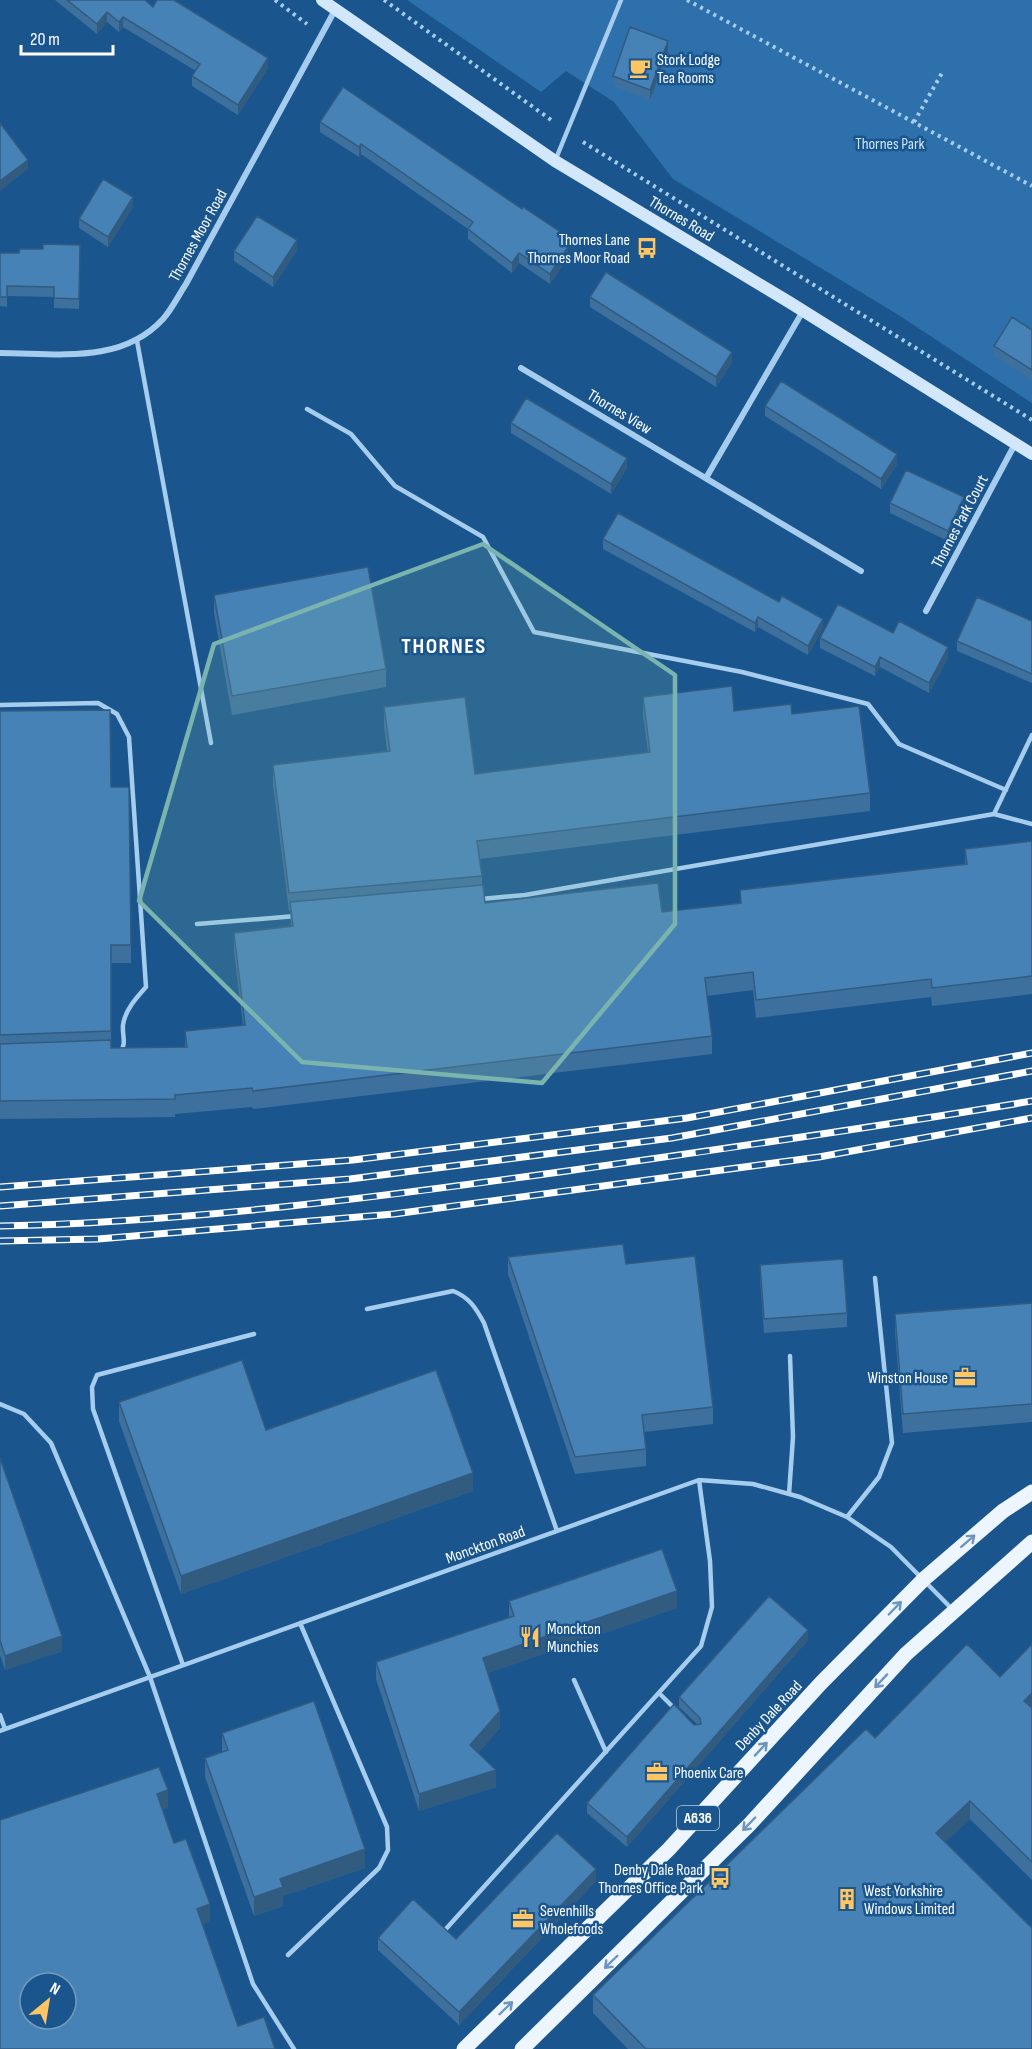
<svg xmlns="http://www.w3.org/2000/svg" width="1032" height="2049" viewBox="0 0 1032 2049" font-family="'Sofia Sans Condensed',sans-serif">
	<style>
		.green { fill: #2d70ab }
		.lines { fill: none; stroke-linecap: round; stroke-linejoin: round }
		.path { stroke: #a6cdee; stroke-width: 4; stroke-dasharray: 3 4.5; stroke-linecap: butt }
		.lane { stroke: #a6cdee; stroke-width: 4.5 }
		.street { stroke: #a6cdee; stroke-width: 6 }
		.secondary { stroke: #d3e7fa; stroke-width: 12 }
		.primary { stroke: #edf5ff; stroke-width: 15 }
		.rail-casing { stroke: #fff; stroke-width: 7 }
		.rail { stroke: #1a568d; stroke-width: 4.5; stroke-dasharray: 14; stroke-linecap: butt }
		.wall { fill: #3d709d }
		.shaded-wall { fill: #325b80 }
		.building { fill: #4782b7; stroke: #325b80; stroke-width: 1.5; fill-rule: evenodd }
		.oneway { stroke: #6e96bb }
		.marked { fill: #7bb4af; fill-opacity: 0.2; stroke: #7bb4af; stroke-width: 4.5; stroke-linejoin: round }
		.labels { text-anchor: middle; stroke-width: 5; stroke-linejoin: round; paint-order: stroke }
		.shield { fill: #1a568d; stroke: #baccdd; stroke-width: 1.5 }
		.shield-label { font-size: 15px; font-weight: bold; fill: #fff }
		.poi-label { font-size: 16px; fill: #fff; stroke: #1a568d; text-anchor: start }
		.park-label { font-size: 16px; fill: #cce5fa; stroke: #1a568d }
		.street-label { font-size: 16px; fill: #fff; stroke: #1a568d }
		.district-label { font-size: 22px; font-weight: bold; letter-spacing: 1.5px; fill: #fff; stroke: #1a568d }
	</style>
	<rect width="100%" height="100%" fill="#1a568d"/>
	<!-- green -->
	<path class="green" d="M407 0H1032V403L897 314 673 179 614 102 566 71 541 92Z"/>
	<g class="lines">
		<!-- path -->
		<path class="path" d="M275 0 307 24
			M384 0 554 122
			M687 0 1032 186
			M914 122 942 73
			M583 142 1032 420"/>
		<!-- lane -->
		<path class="lane" d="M555 161 621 0
			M137 341 211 743
			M307 409 351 434 395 486 483 537 534 632 742 672 868 704 899 744 1006 790
			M0 705 98 703 117 714 129 737 146 987C137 997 125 1010 123 1025 122 1036 127 1043 120 1053
			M994 814 1032 735
			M481 899 525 895 994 814 1032 824
			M197 924 296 916
			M367 1309 453 1291C469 1297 476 1308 484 1323L557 1531
			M0 1404 24 1414 51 1443 150 1677 253 1984 294 2049
			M789 1494 793 1437 790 1356
			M847 1517 879 1477 892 1443 875 1278
			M183 1665 93 1409 92 1387 97 1375 254 1334
			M574 1680 606 1752
			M659 1693 676 1710
			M0 1715 5 1729
			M0 1731 699 1480 753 1484 800 1497 847 1517 891 1547 952 1609
			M445 1930 701 1646 712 1607 710 1561 699 1480
			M288 1955 379 1868 388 1850 387 1827 300 1623"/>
		<!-- street -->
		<path class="street" d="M0 353C56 353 121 365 163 319 172 309 178 296 186 284L335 10
			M521 368 861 571
			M706 478 803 311
			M926 611 1015 444"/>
		<!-- secondary -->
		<path class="secondary" d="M322 0 555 161 789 302 1032 454"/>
		<!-- primary -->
		<path class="primary" d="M464 2049 669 1849 821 1683 924 1579 1003 1511 1032 1492
			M522 2049 749 1825 906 1654 1032 1542"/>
		<defs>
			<path id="rail" d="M0 1187 353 1160 687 1118 1032 1053
				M0 1206 350 1179 672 1138 1032 1071
				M0 1226C190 1222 379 1197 567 1171 722 1149 877 1127 1032 1101
				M0 1241 98 1239 394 1214 819 1157 1032 1118"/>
		</defs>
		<!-- rail casing -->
		<use href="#rail" class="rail-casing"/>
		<!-- rail -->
		<use href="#rail" class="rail"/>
	</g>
	<!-- wall -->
	<path class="wall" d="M55 0H145L153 7 268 68 238 115 192 86V76L196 71 123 27 119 32 107 22 97 34Z
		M668 51 650 100 613 86V76Z
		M320 122 568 257 550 284 519 263 512 273 468 239V229L361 154 359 157 320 132Z
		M133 207 108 247 79 228V219Z
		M80 245 79 309 54 308V297L7 296V307L0 306V253H19L43 249Z
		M297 250 273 287 234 261V251Z
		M590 297 732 362 716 387 590 307Z
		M1032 330V380L994 356V346Z
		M765 406 897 464 881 489 765 416Z
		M511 423 627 468 611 494 511 433Z
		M890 503 964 507 948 541 890 513Z
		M603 539 823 628 808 655 758 627 755 632 603 549Z
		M214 595 386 669V687L232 715 214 613Z
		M1032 621V683L957 651V641Z
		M893 633 948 657 929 693 880 667 875 676 820 648V638Z
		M643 697 734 711 792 714 870 793V811L480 859 482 876V885L485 903 662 912 740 903V890L965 864V849L1032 841V994L932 1006 931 997 756 1018 753 990 707 996 712 1036V1054L253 1109 252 1107 175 1114V1117L0 1119V711L111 787 131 945V963H111V1048L185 1047V1031L243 1026 234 951V933L291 926 290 911H289L273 784V765L387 751 384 725V707L475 774 648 752 643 715Z
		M508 1257 626 1264 713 1407V1424L644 1432 646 1449V1466L575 1474 508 1274Z
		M760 1265 847 1313V1327L764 1333 760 1279Z
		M1032 1303V1422L903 1433 895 1332V1314Z
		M119 1402 266 1430 473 1491 181 1594 119 1421Z
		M0 1458 62 1651 5 1670 0 1655Z
		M509 1601 677 1608 488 1673 500 1728 478 1753 496 1787 419 1811 376 1679V1662L509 1618Z
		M808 1640 627 1847 587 1813V1803L694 1725 697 1724 679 1707V1697Z
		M1032 1644V1880L970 1819 945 1842 1032 2049H628L593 2013V1995L875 1738 1000 1677Z
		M222 1733 365 1868 283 1896V1906L254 1916 205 1777V1758L222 1752Z
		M596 1881 459 2025 378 1950V1938L456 1939Z"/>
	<!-- shaded-wall -->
	<path class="shaded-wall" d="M107 12V22L97 34V24Z
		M123 17V27L119 32V22Z
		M668 41V51L650 100V90Z
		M268 58V68L238 115V105Z
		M361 144V154L359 157V147Z
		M28 160V169L0 191V181Z
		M133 197V207L108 247V237Z
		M297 240V250L273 287V277Z
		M568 247V257L550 284V274Z
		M519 253V263L512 273V263Z
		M732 352V362L716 387V377Z
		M897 454V464L881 489V479Z
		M627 458V468L611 494V484Z
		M964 497V507L948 541V531Z
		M758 617V627L755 632V623Z
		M823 619V628L808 655V646Z
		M948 647V657L929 693V683Z
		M880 657V667L875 676V667Z
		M473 1473V1491L181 1594V1576Z
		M677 1591V1608L483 1675V1658Z
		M808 1630V1640L627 1847V1837Z
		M62 1636V1651L5 1670V1656Z
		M1032 1693V1711L1024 1701Z
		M500 1711V1728L470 1762V1745Z
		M496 1770V1787L419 1811V1794Z
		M168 1790V1808L157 1811V1794Z
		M970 1801V1819L936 1851V1833Z
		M365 1849V1868L283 1896V1906L254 1916V1897L280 1879Z
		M596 1869V1881L459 2025V2012Z
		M210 1904V1922L197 1927V1909Z"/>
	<!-- building -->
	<path class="building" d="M67 0H145L153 7 157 0H174L268 58 238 105 192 76 200 64 123 17 119 22 107 12 97 24Z
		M630 27 668 41 650 90 613 76Z
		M343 87 522 209 523 207 568 237V247L550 274 519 253 512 263 468 229 473 222 361 144 359 147 320 122Z
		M0 123 28 160 0 181Z
		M103 179 133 197 108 237 79 219Z
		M257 216 297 240 273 277 234 251Z
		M43 244 80 245 79 299 54 298V287L7 286V297H0V253H19L20 249H43Z
		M606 272 732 352 716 377 590 297Z
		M1012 317 1032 330V370L994 346Z
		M781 381 897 454 881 479 765 406Z
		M526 398 627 458 611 484 511 423Z
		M906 470 964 497 948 531 890 503Z
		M618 513 779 602 782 596 823 619 808 646 758 617 755 623 603 539Z
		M368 567 386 669 232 696 214 595Z
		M977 597 1032 621V674L957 641Z
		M838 604 893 633 899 621 948 647 929 683 880 657 875 667 820 638Z
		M732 686 734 711 791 704 792 714 859 706 870 793 477 841 482 876 289 893 273 765 390 751 384 707 465 697 475 774 650 752 643 697Z
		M110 710 111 787H129L131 945H111V1031L0 1035V711Z
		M1032 841V976L932 988 931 979 756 1000 753 972 705 978 712 1036 253 1091 252 1088 175 1095V1099L0 1101V1044L111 1040V1048L187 1047 185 1031 245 1025 234 933 293 926 290 902 483 885 485 903 658 883 662 912 741 903 740 890 967 864 965 849Z
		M623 1244 626 1264 695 1256 713 1407 642 1415 646 1449 575 1457 508 1257Z
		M843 1259 847 1313 764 1319 760 1265Z
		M1032 1303V1404L903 1414 895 1314Z
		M242 1360 266 1430 436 1370 473 1473 181 1576 119 1402Z
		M0 1458 62 1636 5 1656 0 1640Z
		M662 1549 677 1591 483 1658 500 1711 470 1745 496 1770 419 1794 376 1662 514 1616 509 1601Z
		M769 1596 808 1630 627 1837 587 1803 674 1704 694 1725 701 1724 700 1718 679 1697Z
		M967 1644 1000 1677 1032 1644V1693L1024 1701 1032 1708V1862L970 1801 936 1833 1032 1928V2049H646L593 1995 866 1729 875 1738Z
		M314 1701 365 1849 280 1879 283 1887 254 1897 205 1758 228 1750 222 1733Z
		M159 1767 168 1790 157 1794 174 1843 186 1839 210 1904 197 1909 238 2026 264 2017 275 2049H0V1820ZM30 1983H66V2019H30Z
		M557 1833 596 1869 459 2012 378 1938 413 1899 456 1939Z"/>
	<!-- one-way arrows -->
	<defs><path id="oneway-shaft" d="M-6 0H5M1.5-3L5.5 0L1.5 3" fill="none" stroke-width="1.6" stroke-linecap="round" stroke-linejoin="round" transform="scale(1.5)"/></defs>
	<g class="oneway">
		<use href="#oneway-shaft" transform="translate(968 1541) rotate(-41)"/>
		<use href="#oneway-shaft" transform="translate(895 1608) rotate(-46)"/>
		<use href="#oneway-shaft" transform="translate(881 1681) rotate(133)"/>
		<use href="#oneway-shaft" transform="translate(761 1749) rotate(-47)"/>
		<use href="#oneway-shaft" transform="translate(749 1824) rotate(134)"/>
		<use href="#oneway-shaft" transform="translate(611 1962) rotate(136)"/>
		<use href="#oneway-shaft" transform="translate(506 2008) rotate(-44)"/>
	</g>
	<!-- marked area -->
	<path class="marked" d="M483 544 675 675V924L542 1083 302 1062 139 901 214 644Z"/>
	<!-- icons -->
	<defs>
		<symbol id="cafe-bare" viewBox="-9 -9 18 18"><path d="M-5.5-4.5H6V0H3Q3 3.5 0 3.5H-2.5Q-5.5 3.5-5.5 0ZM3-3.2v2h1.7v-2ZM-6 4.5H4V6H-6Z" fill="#ffc563" stroke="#1a568d" stroke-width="2.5" paint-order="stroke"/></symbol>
		<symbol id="bus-bare" viewBox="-9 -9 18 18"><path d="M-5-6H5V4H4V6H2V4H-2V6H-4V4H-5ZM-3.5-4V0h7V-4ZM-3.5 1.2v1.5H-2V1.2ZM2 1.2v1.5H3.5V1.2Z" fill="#ffc563" stroke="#1a568d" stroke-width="2.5" paint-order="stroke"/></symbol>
		<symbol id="office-bare" viewBox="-9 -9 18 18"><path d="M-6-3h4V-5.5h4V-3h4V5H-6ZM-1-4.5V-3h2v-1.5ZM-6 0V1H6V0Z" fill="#ffc563" stroke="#1a568d" stroke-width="2.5" paint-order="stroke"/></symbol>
		<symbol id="restaurant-bare" viewBox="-9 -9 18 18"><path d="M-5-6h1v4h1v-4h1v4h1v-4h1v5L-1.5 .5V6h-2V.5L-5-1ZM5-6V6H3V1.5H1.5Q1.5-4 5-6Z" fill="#ffc563" stroke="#1a568d" stroke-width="2.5" paint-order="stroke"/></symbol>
		<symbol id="building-bare" viewBox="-9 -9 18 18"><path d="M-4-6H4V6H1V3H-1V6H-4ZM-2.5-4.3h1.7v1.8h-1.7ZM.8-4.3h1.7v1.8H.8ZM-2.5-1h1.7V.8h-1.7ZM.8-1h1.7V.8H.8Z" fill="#ffc563" stroke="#1a568d" stroke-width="2.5" paint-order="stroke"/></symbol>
	</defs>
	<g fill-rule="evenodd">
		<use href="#cafe-bare" x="625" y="53" width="30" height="30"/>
		<use href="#bus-bare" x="632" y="233" width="30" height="30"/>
		<use href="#office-bare" x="950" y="1362" width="30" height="30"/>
		<use href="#restaurant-bare" x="515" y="1622" width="30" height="30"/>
		<use href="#office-bare" x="642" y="1757" width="30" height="30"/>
		<use href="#bus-bare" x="705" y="1863" width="30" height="30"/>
		<use href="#building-bare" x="832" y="1884" width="30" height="30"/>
		<use href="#office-bare" x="508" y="1904" width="30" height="30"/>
	</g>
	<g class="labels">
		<!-- shield labels -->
		<rect class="shield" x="677" y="1806" width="42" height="24" rx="4.5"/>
		<g class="shield-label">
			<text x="698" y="1823">A636</text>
		</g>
		<!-- poi labels -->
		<g class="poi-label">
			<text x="657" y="65">Stork Lodge<tspan x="657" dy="18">Tea Rooms</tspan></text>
			<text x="630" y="245" text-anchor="end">Thornes Lane<tspan x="630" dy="18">Thornes Moor Road</tspan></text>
			<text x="948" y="1383" text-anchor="end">Winston House</text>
			<text x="547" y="1634">Monckton<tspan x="547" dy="18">Munchies</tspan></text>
			<text x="674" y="1778">Phoenix Care</text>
			<text x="703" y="1875" text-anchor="end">Denby Dale Road<tspan x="703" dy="18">Thornes Office Park</tspan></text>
			<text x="864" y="1896">West Yorkshire<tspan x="864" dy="18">Windows Limited</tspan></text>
			<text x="540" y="1916">Sevenhills<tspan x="540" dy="18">Wholefoods</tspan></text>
		</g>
		<!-- park labels -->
		<g class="park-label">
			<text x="890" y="149">Thornes Park</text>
		</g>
		<!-- street labels -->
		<g class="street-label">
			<text transform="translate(682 218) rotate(31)" y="6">Thornes Road</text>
			<text transform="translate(197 235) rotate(-61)" y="6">Thornes Moor Road</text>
			<text transform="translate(620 411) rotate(31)" y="6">Thornes View</text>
			<text transform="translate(959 521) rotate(-62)" y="6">Thornes Park Court</text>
			<text transform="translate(485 1544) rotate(-20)" y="6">Monckton Road</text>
			<text transform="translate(768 1715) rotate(-47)" y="6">Denby Dale Road</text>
		</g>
		<!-- district labels -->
		<g class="district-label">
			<text x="444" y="653">THORNES</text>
		</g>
	</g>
	<!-- north arrow -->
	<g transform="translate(48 2001) rotate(30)"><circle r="28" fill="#1a568d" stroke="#769abb" stroke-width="1.5"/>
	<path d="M0-4.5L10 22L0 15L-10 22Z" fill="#ffc563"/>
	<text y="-9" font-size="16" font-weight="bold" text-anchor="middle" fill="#ffffff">N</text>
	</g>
	<!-- scale -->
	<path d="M21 45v9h92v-9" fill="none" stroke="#ffffff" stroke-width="3"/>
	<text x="30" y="45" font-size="18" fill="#ffffff" stroke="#1a568d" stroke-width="4.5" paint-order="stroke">20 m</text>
</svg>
